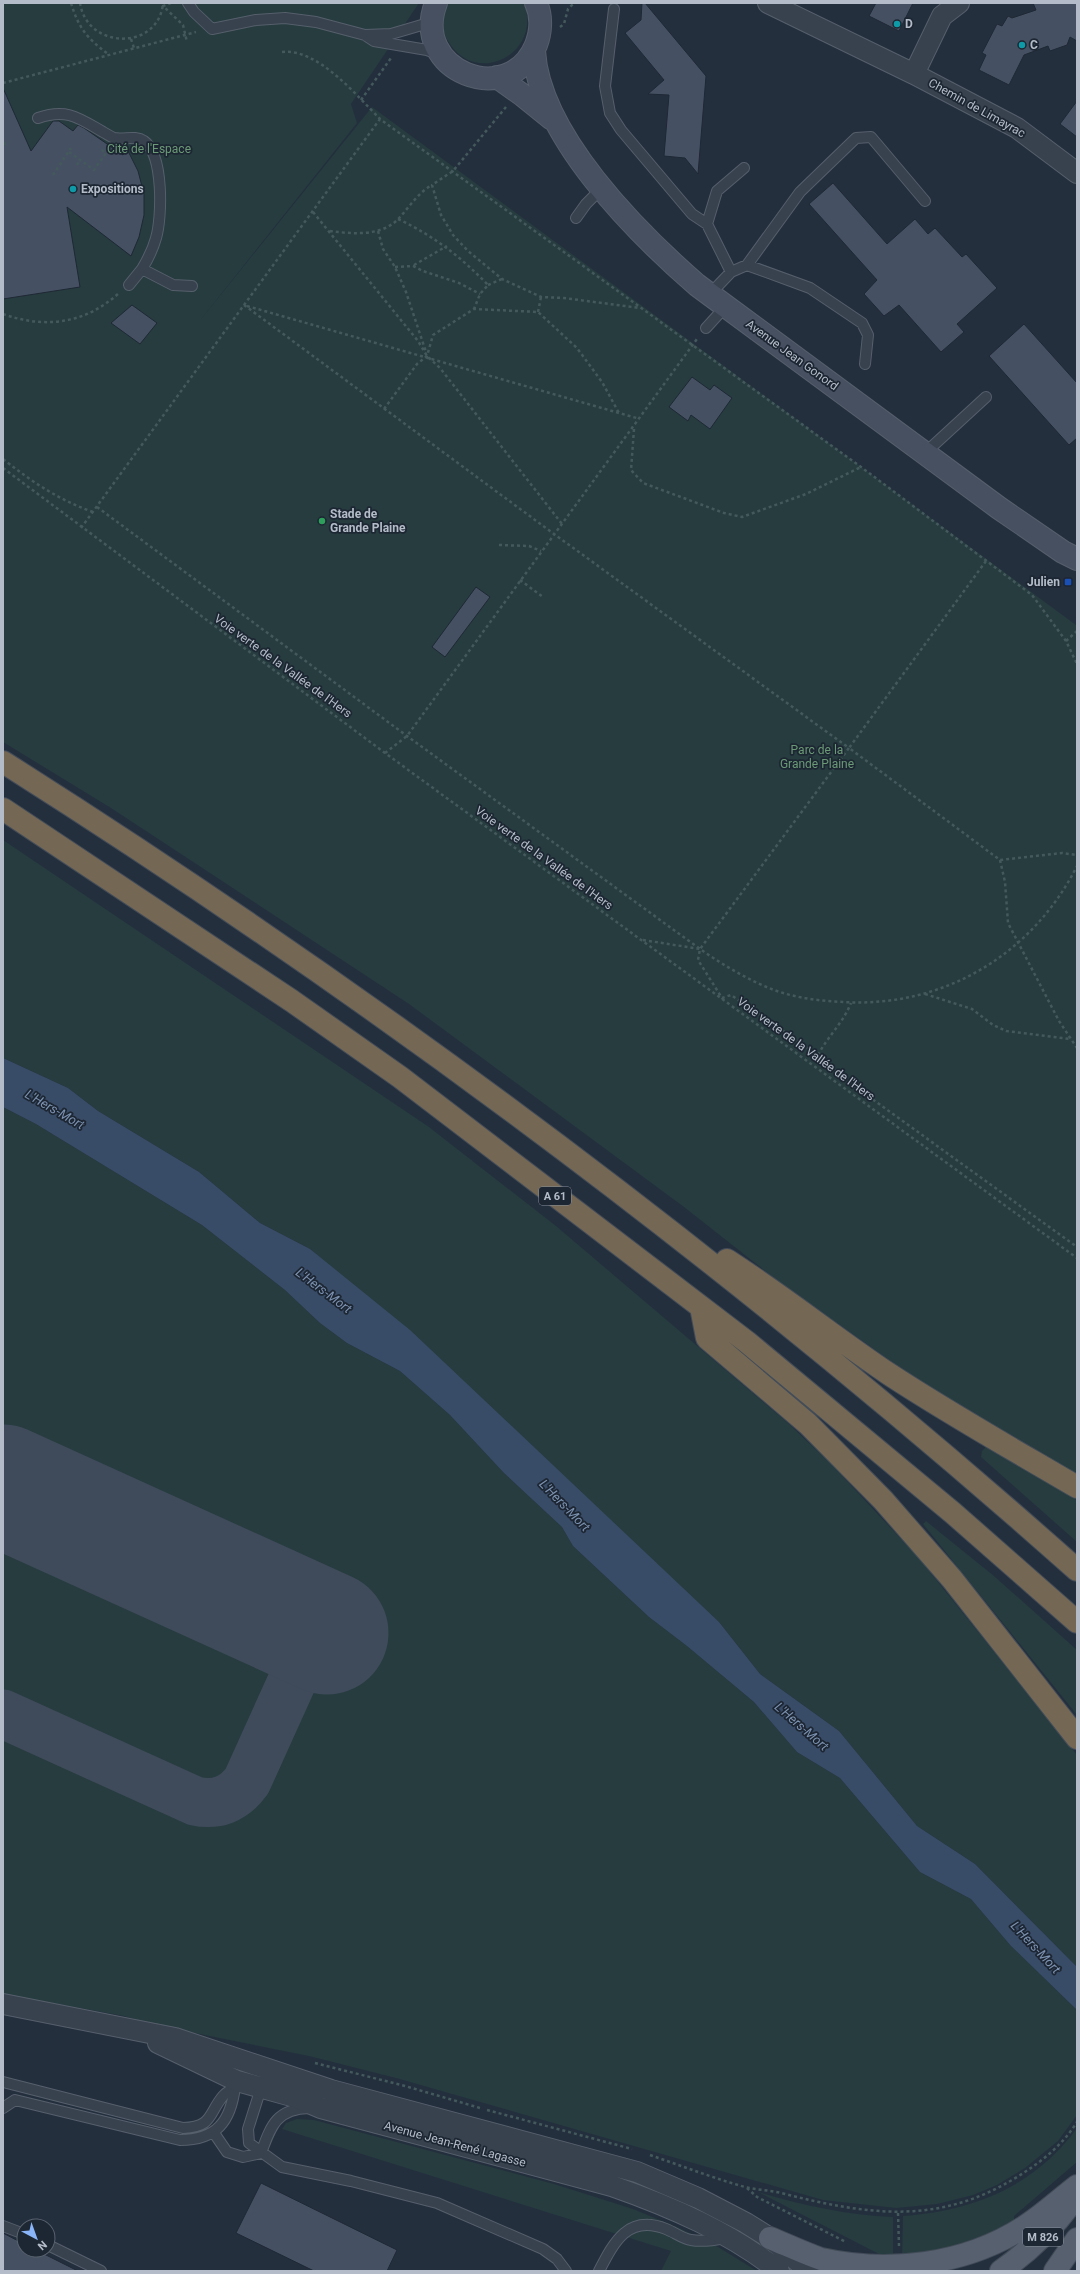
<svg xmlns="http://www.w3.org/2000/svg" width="1080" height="2274" viewBox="0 0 1080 2274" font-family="Roboto,sans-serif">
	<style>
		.green { fill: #263c3f }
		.water { fill: #394c67 }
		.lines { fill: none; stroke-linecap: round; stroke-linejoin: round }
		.taxiway { stroke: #3f4a5a; stroke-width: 49 }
		.runway { stroke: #3f4a5a; stroke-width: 123 }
		.building { fill: #455162; stroke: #1f2835 }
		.lane-casing { stroke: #565f6c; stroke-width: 12 }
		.street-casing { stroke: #565f6c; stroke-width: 22 }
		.secondary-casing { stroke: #565f6c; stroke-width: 24 }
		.primary-casing { stroke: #414a57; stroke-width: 24 }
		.highway-casing { stroke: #434c59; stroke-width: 24 }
		.path { stroke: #44595c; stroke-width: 2.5; stroke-dasharray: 3 3; stroke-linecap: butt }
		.lane { stroke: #38414e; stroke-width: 10 }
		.street { stroke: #38414e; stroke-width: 20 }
		.secondary { stroke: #465061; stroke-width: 22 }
		.primary { stroke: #56606e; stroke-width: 22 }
		.highway { stroke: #746855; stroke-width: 22 }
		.culture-dot { fill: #0f9aa8; stroke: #1d2633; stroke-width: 1.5 }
		.leisure-dot { fill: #2e9e5b; stroke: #1d2633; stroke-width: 1.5 }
		.transit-dot { fill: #1a4fb4; stroke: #1d2633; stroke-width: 1.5 }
		.labels { text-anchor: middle; stroke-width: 3.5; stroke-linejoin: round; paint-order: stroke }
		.shield { fill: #1d2633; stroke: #878f9c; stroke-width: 1 }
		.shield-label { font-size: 11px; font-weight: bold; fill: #b4bcc9 }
		.poi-label { font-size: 12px; font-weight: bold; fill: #b4bcc9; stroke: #1d2633; text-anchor: start }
		.street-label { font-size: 12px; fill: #b4bcc9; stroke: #1d2633 }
		.park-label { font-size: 12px; fill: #6b9a76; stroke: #1d2633 }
		.water-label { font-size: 13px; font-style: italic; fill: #7c92b1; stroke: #1d2633 }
	</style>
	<rect width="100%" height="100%" fill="#242f3e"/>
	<!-- green -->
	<path class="green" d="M3 3H419L351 104 357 123 198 323 372 107 1076 625 1077 1474 933 1391 774 1278 684 1207 409 1004 111 808 3 742Z
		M447 3H524C543 54 475 88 448 41 441 30 442 15 447 3Z
		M3 840 429 1127 556 1226 789 1424 831 1464 917 1556 1077 1755V1967L975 1864 917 1826 839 1731 760 1674 719 1622 310 1249 260 1223 199 1172 98 1111 68 1088 3 1058Z
		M3 1107 36 1124 202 1225 285 1290 320 1323 347 1343 400 1371 450 1415 504 1473 562 1527 573 1546 649 1617 687 1646 754 1702 797 1752 840 1778 920 1872 971 1899 1011 1946 1077 2010V2115L1058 2141 1025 2168 997 2185 973 2195 937 2204 896 2208 823 2200 396 2078 309 2056 155 2025 124 2016 3 1994V1728L187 1811C220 1820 235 1813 258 1788L345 1599 3 1444Z
		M990 1446 1077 1497V1542L981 1457 982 1451 986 1447Z
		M926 1521 994 1576 1077 1650V1715L923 1524Z
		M3 1531 253 1644C261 1651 273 1663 274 1674 276 1687 241 1772 231 1782 229 1785 221 1789 218 1790 208 1792 195 1787 185 1784L3 1701Z
		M297 2119 314 2120 554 2184 633 2209 679 2228 718 2247 757 2271H661L671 2251 282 2129 286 2123Z
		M1077 2128V2162L1014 2216V2222L984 2239 902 2260 903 2216C973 2211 1035 2186 1077 2128Z
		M758 2192C802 2205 846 2215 893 2217V2255H881Z"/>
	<!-- water -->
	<path class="water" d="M3 1058 68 1088 98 1111 199 1172 260 1223 310 1249 410 1330 719 1622 760 1674 839 1731 917 1826 975 1864 1077 1967V2010L1011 1946 971 1899 920 1872 840 1778 797 1752 754 1702 687 1646 649 1617 573 1546 562 1527 504 1473 450 1415 400 1371 347 1343 320 1323 285 1290 202 1225 36 1124 3 1107Z"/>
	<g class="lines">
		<!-- taxiway -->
		<path class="taxiway" d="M3 1714 195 1801C217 1806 234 1799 247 1781L299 1666C306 1638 296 1628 277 1610"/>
		<!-- runway -->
		<path class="runway" d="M3 1486 327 1633"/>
	</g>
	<!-- building -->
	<path class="building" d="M642 3H645L706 76 698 174 685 158 664 156 669 95 648 94 664 80 625 33 641 20Z
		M876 3H913L899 31 869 16Z
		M1033 3H1077V41L1070 37 1067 45 1050 51 1048 46 1024 55 1009 85 979 70 986 55 982 53 997 24 1002 26 1008 16 1012 18 1036 10Z
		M3 88 31 151 53 121H59L73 131 78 125 84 128 123 155 127 149 138 171 144 194V215L139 237 131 256 67 207 80 287 3 299Z
		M1077 101V137L1060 124Z
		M833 183 887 244 915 219 928 234 935 228 962 257 966 254 997 288 957 324 964 332 941 352 899 305 884 316 864 294 877 280 809 204Z
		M132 305 157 323 140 344 111 323Z
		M1024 324 1077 383V438L1069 445 989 356Z
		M692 377 710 390 714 385 732 398 710 429 691 415 688 421 669 407Z
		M476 587 490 597 445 657 432 647Z
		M261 2183 397 2250 387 2271H314L236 2233Z
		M3 2233 24 2244V2250H36L78 2271H3Z"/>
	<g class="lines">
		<defs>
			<path id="lane" d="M188 3 194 12 212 29 256 20 285 18 316 22 365 35 374 41 427 50 438 54
				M614 9 605 86 610 113 621 130 692 214 707 224
				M365 35 391 34 432 22
				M38 118C67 108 79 118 103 132 107 134 111 137 114 138 124 140 135 135 144 141 164 155 162 218 156 238 153 249 148 259 142 269L173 285 192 286
				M576 218 586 204 602 188
				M747 265 800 192 856 138 871 137 925 201
				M731 272 707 224 717 191 744 168
				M129 285 142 269
				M710 294 731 272 747 265 810 288 862 323 868 335 865 364
				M706 328 726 306
				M925 453 986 397
				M3 2082 183 2128C213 2127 208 2114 223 2096 227 2091 234 2090 236 2083
				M261 2088 248 2129 249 2143 282 2167 351 2181 437 2203 543 2249 557 2259 566 2271
				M3 2108 15 2100 180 2140C216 2140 231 2122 235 2086
				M214 2133 227 2152 243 2157 261 2153
				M261 2153C271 2126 276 2109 309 2108
				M3 2226 24 2234
				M48 2245 101 2271
				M599 2271C614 2242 628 2214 666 2229 674 2232 683 2239 691 2240 702 2242 715 2240 725 2238"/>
			<path id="street" d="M768 3 914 74 1017 128 1077 173
				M914 74 942 16 959 3
				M3 2004 175 2038 331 2090 637 2172 698 2198 746 2223 770 2238 809 2271
				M158 2043 237 2081 295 2097 321 2108 612 2186C672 2207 729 2232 779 2271"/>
			<path id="secondary" d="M436 3C410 71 509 110 536 45 541 32 542 16 536 3
				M534 51C539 135 636 232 697 285L999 508 1063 552 1077 559
				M497 77 521 94 552 119"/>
			<path id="primary" d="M770 2238C787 2245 804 2253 821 2259 889 2274 965 2265 1024 2227 1043 2215 1060 2199 1077 2186
				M1001 2271C1032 2249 1056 2226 1077 2195
				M1055 2271 1077 2239"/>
			<path id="highway" d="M3 762C382 1002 742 1272 1077 1570
				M3 809 292 1001 400 1077 747 1342 953 1513 1077 1622
				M727 1260C783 1296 834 1337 889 1374 950 1414 1014 1450 1077 1487
				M701 1307 707 1338 808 1424 883 1500 952 1579 1077 1738"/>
		</defs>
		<!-- lane casing -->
		<use href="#lane" class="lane-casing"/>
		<!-- street casing -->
		<use href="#street" class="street-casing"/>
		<!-- secondary casing -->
		<use href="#secondary" class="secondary-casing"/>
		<!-- primary casing -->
		<use href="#primary" class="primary-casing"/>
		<!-- highway casing -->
		<use href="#highway" class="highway-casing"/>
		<!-- path -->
		<path class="path" d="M71 3C79 29 87 38 108 54
			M80 3C87 50 159 51 163 3
			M171 3 163 6 183 25 187 42
			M560 27 564 24 568 9 574 3
			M131 39 134 48
			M282 52C318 48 357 96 380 119L861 467 1032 595 1066 641 1077 664
			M3 83 196 32
			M361 100 391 58
			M506 107 453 171 432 185 441 215 453 235 468 251 502 279 541 297 564 298 640 308
			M3 144 9 143
			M69 152 94 170 106 153 99 148
			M77 165 80 160
			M53 175 71 148
			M313 212 418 341 427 356 440 368 562 524
			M398 219C434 236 461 257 488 285L480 294 474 309
			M330 231C353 234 383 237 400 217 410 206 419 192 432 185
			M378 231 383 249 395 267 406 292 426 352
			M414 265 447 246
			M395 267 413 266 423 271 459 283 480 294
			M488 285 502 279
			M244 305 554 534 849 748 700 949 698 960 722 998 731 995 818 1055 857 1088 1077 1247
			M247 306 640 419
			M538 312 541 297
			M3 314C45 329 85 324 119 293
			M384 409 417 364 427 356 433 335 474 309 538 312 577 348 602 382 619 413
			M634 429 631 470 643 483 724 513 742 517 806 494 861 467
			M3 459C32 482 59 500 93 512
			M3 468 385 753 1077 1258
			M97 507 407 736 700 949C723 965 748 980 774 990 796 998 820 1001 843 1002 943 1008 1032 955 1077 866
			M81 528 380 119
			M499 545 529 546 541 551
			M986 561 849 748 1000 860 1062 853 1077 855
			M520 580 543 597
			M1066 641 1077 631
			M385 753 407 736 697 339
			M1000 860 1005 882 1008 923 1059 1021 1077 1048
			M643 940 700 949
			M925 994 972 1009 993 1025 1006 1031 1070 1039
			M818 1055C828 1036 843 1023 851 1003
			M315 2063 405 2086 480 2108
			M487 2110 632 2149
			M650 2155C682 2166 713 2178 745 2187 757 2190 769 2190 781 2193 867 2215 938 2226 1017 2177 1041 2162 1062 2146 1077 2122
			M747 2188 757 2197 846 2242
			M898 2213 899 2246"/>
		<!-- lane -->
		<use href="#lane" class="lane"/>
		<!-- street -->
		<use href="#street" class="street"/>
		<!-- secondary -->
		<use href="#secondary" class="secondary"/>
		<!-- primary -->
		<use href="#primary" class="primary"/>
		<!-- highway -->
		<use href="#highway" class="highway"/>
	</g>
	<!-- markers -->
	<g class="culture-dot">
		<circle cx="897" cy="24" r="4"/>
		<circle cx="1022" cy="45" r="4"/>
		<circle cx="73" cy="189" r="4"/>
	</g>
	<circle class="leisure-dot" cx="322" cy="521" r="4"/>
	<rect class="transit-dot" x="1064" y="578" width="8" height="8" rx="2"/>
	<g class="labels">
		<!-- shield labels -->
		<g class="shield">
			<rect x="539" y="1187" width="32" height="18" rx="3"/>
			<rect x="1023" y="2228" width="40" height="18" rx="3"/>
		</g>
		<g class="shield-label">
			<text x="555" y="1200">A 61</text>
			<text x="1043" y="2241">M 826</text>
		</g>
		<!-- poi labels -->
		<g class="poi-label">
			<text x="905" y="28">D</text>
			<text x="1030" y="49">C</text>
			<text x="81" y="193">Expositions</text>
			<text x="330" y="518">Stade de<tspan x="330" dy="14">Grande Plaine</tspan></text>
			<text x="1060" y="586" text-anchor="end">Julien</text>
		</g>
		<!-- street labels -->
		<g class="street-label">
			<text transform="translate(977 108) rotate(29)" y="4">Chemin de Limayrac</text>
			<text transform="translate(792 355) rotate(36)" y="4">Avenue Jean Gonord</text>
			<text transform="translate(283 666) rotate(36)" y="4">Voie verte de la Vallée de l'Hers</text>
			<text transform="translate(544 858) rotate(36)" y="4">Voie verte de la Vallée de l'Hers</text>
			<text transform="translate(806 1049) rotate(36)" y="4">Voie verte de la Vallée de l'Hers</text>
			<text transform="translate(455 2144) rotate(15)" y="4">Avenue Jean-René Lagasse</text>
		</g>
		<!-- park labels -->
		<g class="park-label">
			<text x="149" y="153">Cité de l'Espace</text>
			<text x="817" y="754">Parc de la<tspan x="817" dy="14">Grande Plaine</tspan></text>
		</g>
		<!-- water labels -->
		<g class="water-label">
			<text transform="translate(55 1109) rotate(30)" y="5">L'Hers-Mort</text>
			<text transform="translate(324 1290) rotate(37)" y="5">L'Hers-Mort</text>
			<text transform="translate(565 1505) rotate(46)" y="5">L'Hers-Mort</text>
			<text transform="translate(802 1726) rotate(41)" y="5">L'Hers-Mort</text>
			<text transform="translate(1036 1947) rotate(47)" y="5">L'Hers-Mort</text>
		</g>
	</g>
	<!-- border -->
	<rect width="1080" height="2274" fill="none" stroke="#b4bcc9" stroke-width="8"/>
	<!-- north arrow -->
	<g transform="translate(36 2238) rotate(139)"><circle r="19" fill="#1d2633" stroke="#59626f"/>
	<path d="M0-3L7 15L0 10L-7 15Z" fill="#8ab4f8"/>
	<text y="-6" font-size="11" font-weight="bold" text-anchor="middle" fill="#b4bcc9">N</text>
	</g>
</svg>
